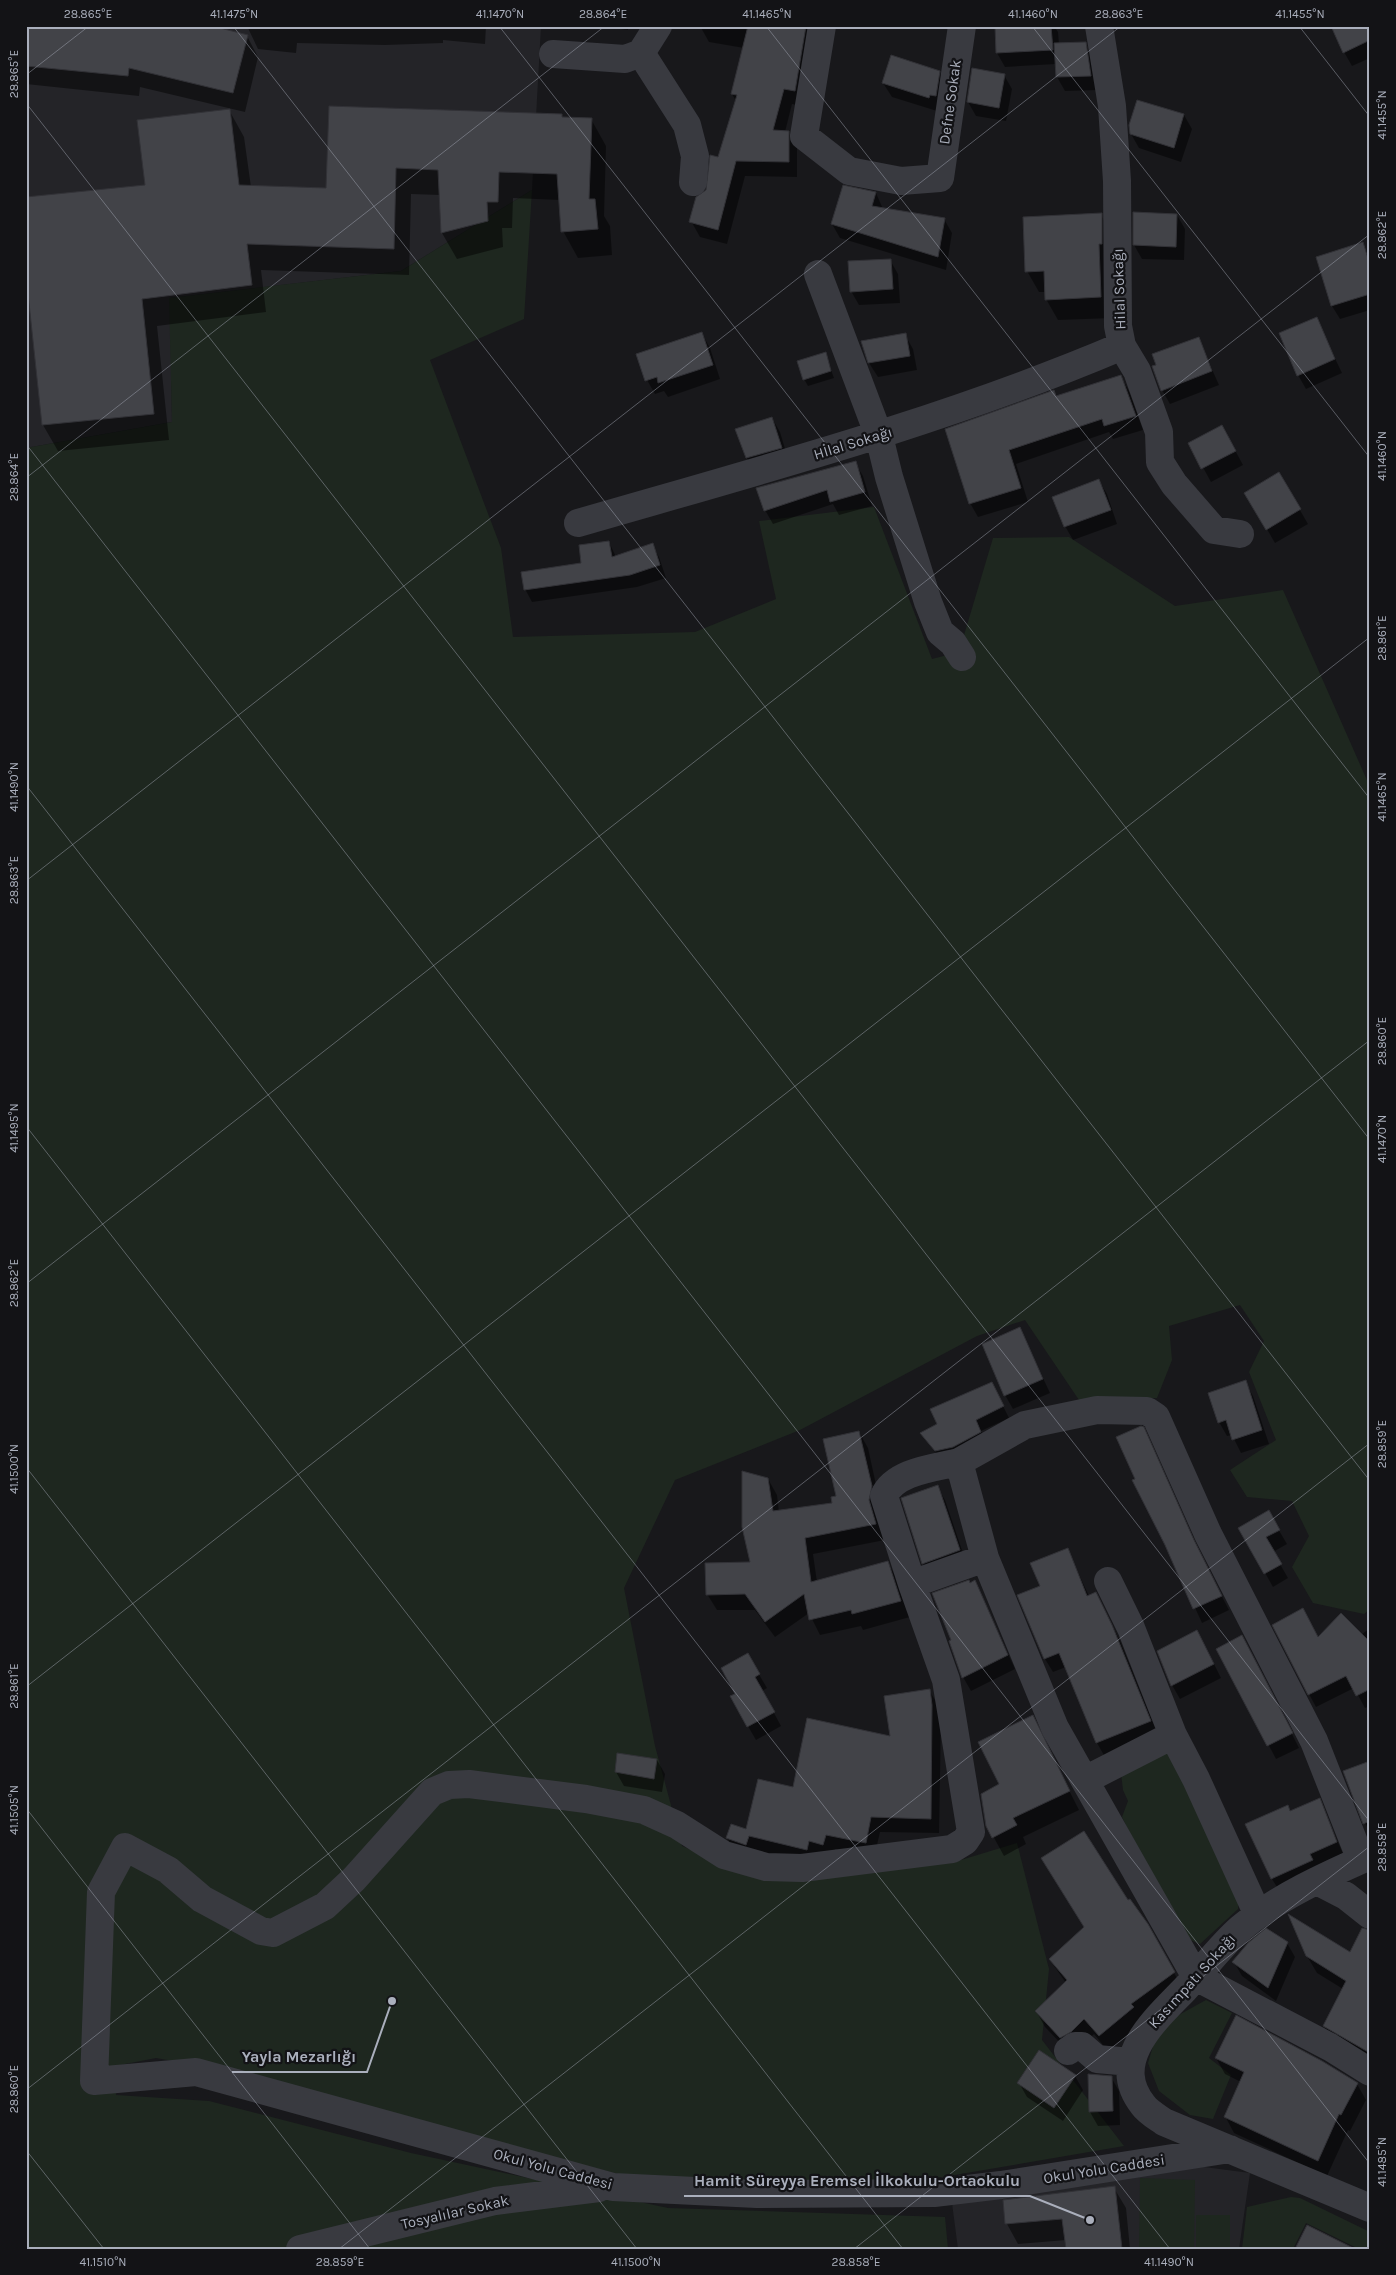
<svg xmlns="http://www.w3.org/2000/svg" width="1396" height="2275" viewBox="0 0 1396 2275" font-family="Karla,sans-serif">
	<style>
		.built { fill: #242428 }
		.green { fill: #1e271f }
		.shadow { fill: #0007 }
		.building { fill: #424348; stroke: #323237 }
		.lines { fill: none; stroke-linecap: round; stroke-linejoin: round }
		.minor { stroke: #393a40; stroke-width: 28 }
		.ticks { fill: none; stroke: #aaafbc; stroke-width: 1; stroke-opacity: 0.45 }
		.labels { text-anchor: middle; stroke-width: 4.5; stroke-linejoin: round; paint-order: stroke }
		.street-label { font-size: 15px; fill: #aaafbc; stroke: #131316 }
		.leader { fill: none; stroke: #aaafbc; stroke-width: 2 }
		.callout-dot { fill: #aaafbc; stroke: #131316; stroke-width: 2 }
		.callout-label { font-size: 16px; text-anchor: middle; font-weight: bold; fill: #aaafbc; stroke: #131316; stroke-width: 4.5; stroke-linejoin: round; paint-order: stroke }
		.neatline { fill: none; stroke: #aaafbc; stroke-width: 2 }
		.ticks-label { font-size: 12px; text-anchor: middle; fill: #aaafbc }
	</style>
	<rect width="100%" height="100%" fill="#18181b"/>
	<!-- built -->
	<path class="built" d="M26 26H541L532 190 401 271 170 298 172 422 26 448Z
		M1189 2165 1250 2173 1239 2249H958L952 2203Z"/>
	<!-- green -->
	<path class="green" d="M532 190 524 319 430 360 501 548 513 637 695 632 776 599 759 521 874 507 932 659 959 652 993 538 1069 537 1175 606 1283 590 1370 787V1609L1364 1614 1313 1603 1292 1567 1309 1536 1292 1501 1247 1497 1230 1470 1276 1440 1249 1372 1264 1341 1240 1305 1169 1326 1172 1360 1157 1398 1079 1400 1025 1320 977 1336 800 1430 675 1480 624 1588 655 1746 682 1846 753 1876 951 1863 1017 1843 1049 1969 1042 2040 1124 2146 943 2177 720 2185 659 2184 332 2103 253 2075 156 2058 115 2066 116 2095 209 2101 411 2153 668 2208 945 2217 948 2249H26V448L172 422 169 298 401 271Z
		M1160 1749 1173 1756 1239 1895 1238 1909 1200 1944 1188 1939 1138 1851 1122 1817 1128 1801 1123 1790 1121 1773Z
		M1206 2000 1232 2013 1209 2058 1231 2075 1213 2119 1190 2115 1159 2091 1148 2063 1156 2036 1177 2016Z
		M1140 2178 1195 2180 1194 2249H1139Z
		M1291 2197 1300 2198 1370 2232 1369 2249H1359L1306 2223 1293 2249H1242L1247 2207Z
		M1196 2215H1230V2249H1196Z"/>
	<!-- shadow -->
	<path class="shadow" d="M26 26 247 36 258 57 245 112 140 87 139 96 26 84Z
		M247 26H486L485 44 443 40V43L385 45 297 43 296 53 258 49Z
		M601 26H628V30Z
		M700 26H818L803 106 792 104 785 132H788L797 148V177L745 176 727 244 700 237 691 221 707 191 719 159 736 101 732 94 744 48 709 42Z
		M996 26H1054L1058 32 1059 44H1085L1093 58 1098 90 1065 91 1057 77 1056 64 1005 67 997 53Z
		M1370 26V58L1352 66 1344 52Z
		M939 72 947 86 937 111 892 97 883 83Z
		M1004 75 1012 89 1006 121 976 116 968 102Z
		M330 107 591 119 606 146 604 216 610 226 612 255 578 258 563 231 560 200 513 198 512 228H502L503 247 457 259 442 233 440 195 411 194 409 275 261 270 266 312 157 326 169 440 58 451 43 425 146 186 229 110 244 137 251 187 327 190Z
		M1184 115 1192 129 1181 162 1139 148 1131 134Z
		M876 193 883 209 944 219 952 233 946 270 840 238 832 224Z
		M1101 215 1113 236V318L1058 320 1046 299V292H1039L1027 271Z
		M1177 215 1185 229 1184 260 1142 259 1134 245Z
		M1362 244 1370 257V310L1340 319 1332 306 1318 258Z
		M890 260 898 274 900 303 859 305 851 291Z
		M1316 319 1342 373 1306 389 1298 375Z
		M702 334 710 348 720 379 668 397 664 391 655 394 647 380Z
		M905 335 913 349 917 370 878 377 869 363Z
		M1198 338 1219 385 1170 404 1162 390Z
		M825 354 834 378 808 386 804 379Z
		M1121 377 1129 391 1143 430 1113 439 1109 432 1016 464 1028 502 978 517 970 503 947 430Z
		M772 418 780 432 789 462 755 472 747 458 737 429Z
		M1230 441 1243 465 1211 482 1190 444Z
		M855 463 863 476 872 506 839 515 833 504 773 524 765 510Z
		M1279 474 1308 524 1275 543 1246 493Z
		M1099 481 1107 494 1117 524 1073 540 1065 526Z
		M609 542 616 557 652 545 659 557 666 578 637 587 532 602 525 589 583 564Z
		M1020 1329 1050 1393 1013 1409 1005 1395Z
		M1245 1382 1253 1396 1269 1444 1241 1453 1232 1435 1227 1436 1219 1422Z
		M997 1394 1009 1418 981 1431 987 1443 942 1462 922 1433Z
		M859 1432 868 1448 880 1503 885 1540 813 1554 817 1582 888 1563 897 1579 910 1617 863 1630 861 1626 820 1635 809 1613 775 1637 755 1610H717L707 1594 751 1563 768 1479 777 1495 779 1512 834 1504Z
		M1151 1443 1201 1556 1229 1610 1202 1623 1136 1479Z
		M937 1487 945 1500 967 1565 931 1577 923 1563Z
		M1268 1512 1287 1544 1273 1552 1288 1578 1273 1587 1240 1528Z
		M1067 1549 1089 1596 1103 1607 1120 1641 1158 1735 1105 1757 1097 1743 1066 1667 1053 1672 1045 1659 1041 1587Z
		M975 1582 1015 1669 971 1691 963 1677 950 1642Z
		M1370 1628V1706L1365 1708 1354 1688 1316 1707 1309 1694 1318 1639 1361 1635Z
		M1205 1646 1221 1678 1180 1699 1172 1685Z
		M1218 1649 1250 1651 1299 1748 1276 1759Z
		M747 1654 767 1688 762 1691 781 1726 756 1740 731 1697 736 1694Z
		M929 1690 938 1705 941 1721 939 1833 880 1832 874 1858 835 1849 832 1860 736 1853 727 1838 747 1831 794 1788 892 1738Z
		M1032 1717 1079 1810 1023 1837 1026 1844 1004 1856 987 1825 1001 1785Z
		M657 1760 665 1774 662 1792 624 1786 616 1772Z
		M1370 1762V1832L1365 1823Z
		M1319 1799 1344 1856 1280 1892 1272 1879 1290 1812Z
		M1130 1900 1183 1988 1108 2051 1094 2034 1080 2047 1070 2053 1045 2027 1036 2011 1066 1983 1050 1960Z
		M1370 1941V2065L1334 2043 1324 2026 1343 1989 1317 1973 1307 1956 1351 1954Z
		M1287 1943 1295 1957 1276 2001 1242 1976 1234 1962Z
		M1040 2052 1075 2076 1083 2090 1063 2121 1027 2097 1019 2083Z
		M1216 2058 1357 2084 1366 2100 1350 2131 1348 2130 1327 2176 1234 2133 1225 2116 1241 2082 1225 2074Z
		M1111 2077 1119 2091 1120 2125 1098 2126 1090 2112Z
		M1114 2188 1126 2208 1130 2249H1067L1066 2240 1018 2244 1007 2224Z"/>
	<!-- building -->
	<path class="building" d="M26 26H212L248 35 233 93 129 68 128 76 26 66Z
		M748 26H806L795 91 784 89 773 130 789 131V162L736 161 718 230 689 222 696 197 706 190 710 155 718 157 737 95 731 94Z
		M995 26H1051L1053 50 996 53Z
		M1331 26H1370V40L1343 53Z
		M1086 42 1091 76 1056 77 1054 43Z
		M891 55 940 71 936 96 930 95 929 98 882 83Z
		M972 68 1005 74 999 108 967 102Z
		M1137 100 1184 114 1174 148 1130 134 1129 125Z
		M329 106 562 114V117L592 118 589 199H595L598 229 561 232 557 174 499 172 498 202H487L488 221 441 233 438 170 396 168 394 249 247 244 252 285 142 299 154 414 42 425 26 275V197L145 185 137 120 230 109 239 185 326 188Z
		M843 185 876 192 872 206 945 218 938 257 831 224Z
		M1133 212 1177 214 1176 247 1133 245Z
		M1102 213V244H1099L1101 297 1045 300 1044 271 1025 272 1023 217Z
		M1363 242 1370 265V294L1331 306 1316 257Z
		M891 259 893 289 850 292 848 261Z
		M1317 317 1335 359 1297 376 1279 333Z
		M702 332 713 365 658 383 657 377 645 381 636 354Z
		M906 333 910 356 868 363 861 341Z
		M1199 337 1212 371 1161 391 1152 366 1156 365 1152 354Z
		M826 352 831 371 803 380 797 361Z
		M1121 375 1136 416 1104 426 1102 419 1009 450 1021 488 969 504 945 429 1054 390 1056 396Z
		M772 417 782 448 746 458 735 429Z
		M1222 425 1236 451 1201 469 1188 443Z
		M856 461 865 492 830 502 827 490 764 511 756 488Z
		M1279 472 1301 509 1266 530 1244 493Z
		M1099 479 1111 510 1064 527 1052 497Z
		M609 541 612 557 653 543 660 565 630 575 524 590 521 572 581 563 579 545Z
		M1020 1327 1043 1379 1004 1396 982 1344Z
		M1246 1380 1262 1430 1232 1440 1226 1420 1218 1423 1208 1393Z
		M992 1382 1004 1406 976 1420 981 1432 953 1447 935 1451 920 1433 937 1424 930 1409Z
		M1141 1426 1144 1427 1194 1540 1222 1596 1193 1609 1165 1545 1132 1480 1135 1479 1116 1437Z
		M859 1431 872 1486 869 1500 876 1524 805 1538 811 1582 888 1561 901 1601 852 1614 851 1610 809 1620 804 1594 765 1622 745 1594 706 1595 705 1563 750 1562 742 1527V1471L768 1478 773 1511 832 1503 831 1497 836 1496 823 1439Z
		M938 1485 960 1550 922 1564 901 1498Z
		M1269 1510 1280 1530 1266 1537 1282 1564 1264 1574 1238 1528Z
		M1068 1548 1087 1596 1096 1592 1112 1625 1151 1721 1096 1743 1059 1653 1044 1659 1017 1595 1040 1586 1030 1563Z
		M969 1580 970 1583 975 1580 1008 1655 962 1678 949 1641 951 1640 932 1593Z
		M1303 1608 1318 1637 1341 1613 1370 1642V1689L1356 1696 1346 1676 1308 1695 1272 1625Z
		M1197 1630 1214 1664 1171 1686 1157 1651Z
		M1242 1635 1293 1733 1267 1746 1216 1649Z
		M748 1653 760 1674 755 1677 775 1712 747 1727 730 1696 735 1694 721 1668Z
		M930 1689 932 1705 931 1819 871 1817 866 1843 826 1835 823 1845 809 1841 807 1850 749 1836 746 1845 726 1838 731 1824 746 1829 758 1779 793 1787 807 1718 890 1736 884 1696Z
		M1033 1715 1070 1791 1013 1818 1017 1825 992 1838 986 1826 981 1794 999 1784 978 1742Z
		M617 1753 657 1759 654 1779 615 1772Z
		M1370 1761V1821L1363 1824 1343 1771Z
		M1320 1798 1337 1842 1310 1854 1313 1860 1271 1879 1245 1824 1288 1805 1290 1811Z
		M1084 1831 1128 1900 1130 1899 1148 1924 1175 1972 1131 2004 1134 2007 1099 2036 1084 2019 1071 2032 1060 2038 1035 2011 1067 1980 1049 1959 1084 1927 1041 1858Z
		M1288 1914 1350 1952 1362 1928 1370 1930V2053L1323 2026 1346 1981 1306 1956Z
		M1266 1928 1288 1942 1268 1988 1232 1962 1248 1943Z
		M1236 2015 1322 2061 1358 2083 1341 2115 1339 2114 1318 2161 1224 2117 1244 2072 1215 2058Z
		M1039 2050 1076 2075 1054 2108 1017 2083Z
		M1088 2074 1112 2076 1113 2111 1089 2112Z
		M1115 2186 1122 2249H1066L1062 2219 1005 2224 1003 2200Z
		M1307 2225 1355 2249H1295Z"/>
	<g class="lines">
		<!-- minor -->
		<path class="minor" d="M822 26 804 136 849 171 901 181 940 178 962 26
			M1099 26 1112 106 1117 181 1118 326 1122 346 1137 371 1159 432 1160 462 1174 484 1214 530 1240 534
			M641 53 687 125 695 156 693 182
			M553 54 625 59 641 53 658 26
			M818 274 879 436 889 477 928 602 940 632 953 643 962 657
			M578 523C761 470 946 421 1122 346
			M985 1558 912 1584 946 1680 971 1832 965 1841 952 1849 802 1868 766 1867 724 1855 677 1825 644 1810 586 1799 469 1784 449 1785 432 1792 354 1879 325 1906 273 1933 261 1931 202 1899 168 1870 125 1847 101 1892 94 2081 196 2072 613 2187 757 2194 934 2193 1001 2185 1230 2149
			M1108 1581 1131 1628 1173 1735 1196 1779 1258 1915
			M912 1584 884 1496C895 1471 935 1468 959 1462
			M1085 1780 1173 1735
			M1370 1856C1327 1875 1276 1898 1241 1928 1220 1946 1203 1970 1184 1990 1155 2020 1108 2061 1143 2105 1148 2112 1157 2117 1164 2122L1370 2208
			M1361 1860 1314 1741 1208 1534 1156 1417 1147 1411 1097 1410 1025 1425 959 1462 985 1558 1055 1728 1196 1977 1330 2047 1370 2072
			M1317 1881 1346 1896 1370 1915
			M1068 2051 1075 2046H1082L1097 2059 1131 2062
			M300 2249 495 2201 599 2188"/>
	</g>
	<!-- ticks -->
	<path class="ticks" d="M233 26 1370 1481M499 26 1370 1140M766 26 1370 799M1032 26 1370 458M1299 26 1370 117M26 75 89 26M26 103 1370 1822M26 444 1370 2164M26 478 605 26M26 785 1170 2249M26 881 1121 26M26 1126 903 2249M26 1284 1370 234M26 1467 637 2249M26 1687 1370 637M26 1808 370 2249M26 2090 1370 1040M26 2150 104 2249M339 2249 1370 1443M854 2249 1370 1846"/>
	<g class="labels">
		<!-- street labels -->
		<g class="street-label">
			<text transform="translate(950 102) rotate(-82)" y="5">Defne Sokak</text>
			<text transform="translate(1119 289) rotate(-92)" y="5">Hilal Sokağı</text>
			<text transform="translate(853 443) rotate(-17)" y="5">Hİlal Sokağı</text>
			<text transform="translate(1192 1981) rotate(-48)" y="5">Kasımpatı Sokağı</text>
			<text transform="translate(553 2169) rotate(15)" y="5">Okul Yolu Caddesi</text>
			<text transform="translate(1104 2169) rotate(-9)" y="5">Okul Yolu Caddesi</text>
			<text transform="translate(455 2212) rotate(-13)" y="5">Tosyalılar Sokak</text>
		</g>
	</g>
	<!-- callouts -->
	<path class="leader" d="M392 2001L367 2072H232M1090 2220L1030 2196H684"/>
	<g class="callout-dot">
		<circle cx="392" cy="2001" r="5"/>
		<circle cx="1090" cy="2220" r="5"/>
	</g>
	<g class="callout-label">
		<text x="299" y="2062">Yayla Mezarlığı</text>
		<text x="857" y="2186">Hamit Süreyya Eremsel İlkokulu-Ortaokulu</text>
	</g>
	<!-- border -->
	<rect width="1396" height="2275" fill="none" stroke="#131316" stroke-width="55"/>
	<rect x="28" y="28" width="1340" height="2220" class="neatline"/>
	<g class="ticks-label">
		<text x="88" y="18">28.865°E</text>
		<text x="234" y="18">41.1475°N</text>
		<text x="500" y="18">41.1470°N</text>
		<text x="603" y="18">28.864°E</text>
		<text x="767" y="18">41.1465°N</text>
		<text x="1033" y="18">41.1460°N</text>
		<text x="1119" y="18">28.863°E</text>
		<text x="1300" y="18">41.1455°N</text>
		<text transform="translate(14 74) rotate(-90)" y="4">28.865°E</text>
		<text transform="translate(1382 115) rotate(-90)" y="4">41.1455°N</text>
		<text transform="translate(1382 235) rotate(-90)" y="4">28.862°E</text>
		<text transform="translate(1382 456) rotate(-90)" y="4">41.1460°N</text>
		<text transform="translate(14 477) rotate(-90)" y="4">28.864°E</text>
		<text transform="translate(1382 638) rotate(-90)" y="4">28.861°E</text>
		<text transform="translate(14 787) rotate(-90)" y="4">41.1490°N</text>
		<text transform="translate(1382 797) rotate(-90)" y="4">41.1465°N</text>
		<text transform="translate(14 880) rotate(-90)" y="4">28.863°E</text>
		<text transform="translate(1382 1041) rotate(-90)" y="4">28.860°E</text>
		<text transform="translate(14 1128) rotate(-90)" y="4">41.1495°N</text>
		<text transform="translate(1382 1139) rotate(-90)" y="4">41.1470°N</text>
		<text transform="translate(14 1283) rotate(-90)" y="4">28.862°E</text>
		<text transform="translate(1382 1444) rotate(-90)" y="4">28.859°E</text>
		<text transform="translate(14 1469) rotate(-90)" y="4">41.1500°N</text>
		<text transform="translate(14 1686) rotate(-90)" y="4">28.861°E</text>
		<text transform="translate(14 1810) rotate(-90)" y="4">41.1505°N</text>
		<text transform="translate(1382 1847) rotate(-90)" y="4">28.858°E</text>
		<text transform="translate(14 2089) rotate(-90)" y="4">28.860°E</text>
		<text transform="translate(1382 2162) rotate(-90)" y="4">41.1485°N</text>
		<text x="103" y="2266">41.1510°N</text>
		<text x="340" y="2266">28.859°E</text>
		<text x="636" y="2266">41.1500°N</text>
		<text x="856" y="2266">28.858°E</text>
		<text x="1169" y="2266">41.1490°N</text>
	</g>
</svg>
